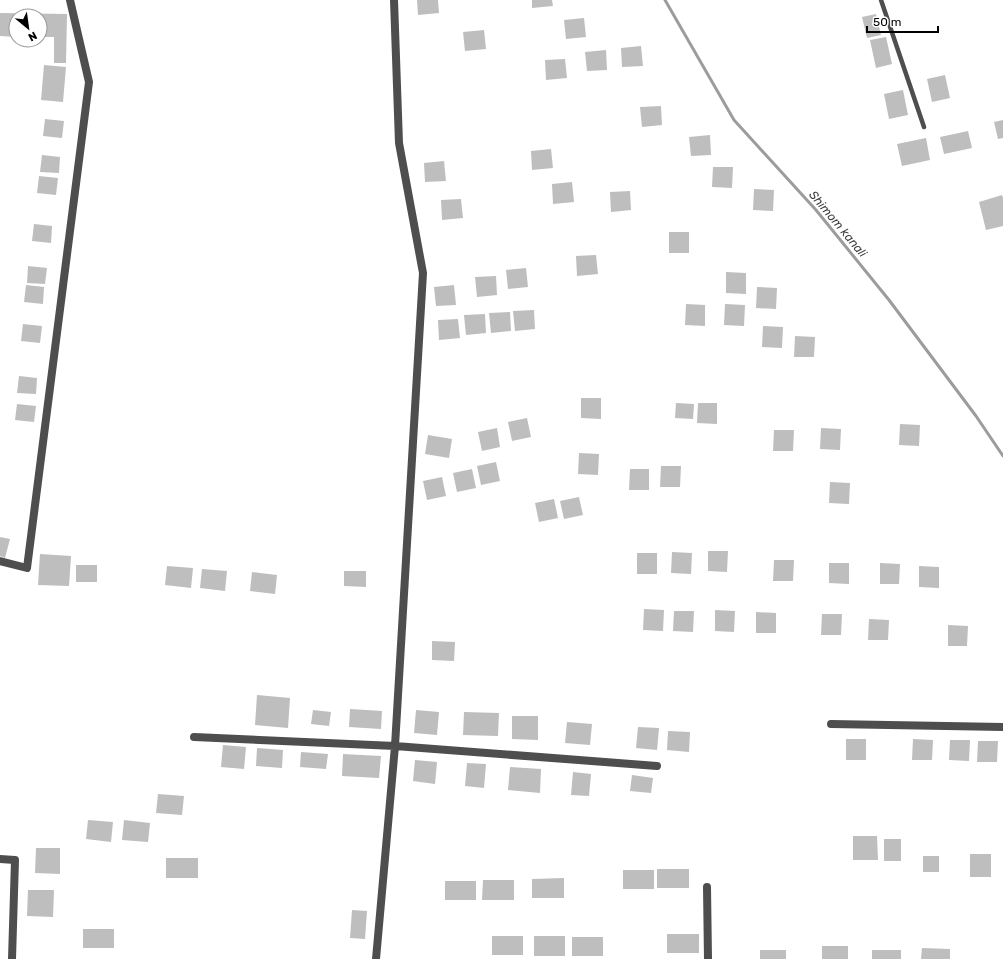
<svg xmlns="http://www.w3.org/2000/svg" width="1003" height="959" viewBox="0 0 1003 959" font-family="Rubik,sans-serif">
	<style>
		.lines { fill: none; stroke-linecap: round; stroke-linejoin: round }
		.stream { stroke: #9c9c9c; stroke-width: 3 }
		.building { fill: #bebebe }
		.service { stroke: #4e4e4e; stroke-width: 4.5 }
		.minor { stroke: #4e4e4e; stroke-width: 8 }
		.labels { text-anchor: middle; stroke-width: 4; stroke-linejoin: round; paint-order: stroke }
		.water-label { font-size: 12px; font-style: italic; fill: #3d3d3d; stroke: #fff }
	</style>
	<rect width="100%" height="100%" fill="#fff"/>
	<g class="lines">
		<!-- stream -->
		<path class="stream" d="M665 0 734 120 816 210 889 300 976 416 1003 456"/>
	</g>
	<!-- building -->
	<path class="building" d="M417 0H438L439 13 418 15Z
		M532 0H552L553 6 532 8Z
		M0 13 67 14 66 63H54V37H40V16H16V37L0 36Z
		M876 14 881 35 867 38 862 17Z
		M584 18 586 37 566 39 564 20Z
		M484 30 486 49 465 51 463 32Z
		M886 37 892 64 876 68 870 40Z
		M641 46 643 66 622 67 621 48Z
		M606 50 607 70 587 71 585 52Z
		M565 59 567 78 546 80 545 60Z
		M44 65 66 67 63 102 41 100Z
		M945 75 950 98 932 102 927 79Z
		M903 90 908 115 889 119 884 94Z
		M661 106 662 125 642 127 640 107Z
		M45 119 64 121 62 138 43 136Z
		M1003 120V138L998 139 994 122Z
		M968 131 972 148 944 154 940 137Z
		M710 135 711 155 691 156 689 137Z
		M926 138 930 160 902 166 897 144Z
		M551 149 553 168 532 170 531 151Z
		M42 155 60 157 59 173 40 172Z
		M444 161 446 181 425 182 424 163Z
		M713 167H733L732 188 712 187Z
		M39 176 58 178 56 195 37 193Z
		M572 182 574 202 553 204 552 184Z
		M754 189 774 190 773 211 753 210Z
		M630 191 631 210 611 212 610 192Z
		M1002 195 1003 198V226L986 230 979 202Z
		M461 199 463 218 442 220 441 200Z
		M34 224 52 226 51 243 32 241Z
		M669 232H689V253H669Z
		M596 255 598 274 577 276 576 256Z
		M28 266 47 268 45 284 27 283Z
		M526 268 528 287 508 289 506 270Z
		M726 272 746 273V294L726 293Z
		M496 276 497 295 477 297 475 277Z
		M26 285 44 287 43 304 24 302Z
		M454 285 456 305 436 306 434 287Z
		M757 287 777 288 776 309 756 308Z
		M686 304 705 305V326L685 325Z
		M725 304 745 305 744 326 724 325Z
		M534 310 535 329 515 331 513 311Z
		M510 312 511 331 491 333 489 313Z
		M485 314 486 333 466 335 464 315Z
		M458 319 460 338 439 340 438 320Z
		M23 324 42 326 40 343 21 341Z
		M763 326 783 327 782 348 762 347Z
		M795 336 815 337 814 357H794Z
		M19 376 37 378 36 394 17 393Z
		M581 398H601V419L581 418Z
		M676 403 694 404 693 419 675 418Z
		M698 403H717V424L697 423Z
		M17 404 36 406 34 422 15 420Z
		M527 418 531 437 512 441 508 422Z
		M900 424 920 425 919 446 899 445Z
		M497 428 500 447 482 451 478 432Z
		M821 428 841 429 840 450 820 449Z
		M774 430H794L793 451H773Z
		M428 435 452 439 449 458 425 454Z
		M579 453 599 454 598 475 578 474Z
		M496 462 500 481 481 485 477 466Z
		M661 466H681L680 487H660Z
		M472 469 476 488 457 492 453 473Z
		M630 469H649V490H629Z
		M442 477 446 496 427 500 423 481Z
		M830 482 850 483 849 504 829 503Z
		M579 497 583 515 564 519 560 501Z
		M554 499 558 518 539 522 535 503Z
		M0 537 10 539 5 558 0 556Z
		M708 551H728L727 572 708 571Z
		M672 552 692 553 691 574 671 573Z
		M637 553H657V574H637Z
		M40 554 71 556 69 586 38 585Z
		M774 560H794L793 581H773Z
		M829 563H849V584L829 583Z
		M880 563 900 564 899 584H880Z
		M76 565H97V582H76Z
		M167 566 193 568 191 588 165 585Z
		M919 566 939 567V588L919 587Z
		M202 569 227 571 225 591 200 588Z
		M344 571H366V587L344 586Z
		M252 572 277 575 275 594 250 591Z
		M644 609 664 610 663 631 643 630Z
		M715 610 735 611 734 632 715 631Z
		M674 611H694L693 632 673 631Z
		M756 612 776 613V633H756Z
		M822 614H842L841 635H821Z
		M869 619 889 620 888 640H868Z
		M948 625 968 626 967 646H948Z
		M432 641 455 642 454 661 432 660Z
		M257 695 290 698 288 728 255 725Z
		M350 709 382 711 381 729 349 727Z
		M313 710 331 712 329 726 311 724Z
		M416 710 439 712 437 735 414 733Z
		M464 712 499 713 498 736 463 735Z
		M512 716H538V740L512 739Z
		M567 722 592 724 590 745 565 743Z
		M638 727 659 728 657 750 636 748Z
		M668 731 690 732 689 752 667 750Z
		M846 739H866V760H846Z
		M913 739 933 740 932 760H912Z
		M950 740H970L969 761 949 760Z
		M978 741H998L997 762H977Z
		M223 745 246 747 244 769 221 767Z
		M257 748 283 750 282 768 256 766Z
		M301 752 328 754 326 769 300 767Z
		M343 754 381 756 379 778 342 776Z
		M415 760 437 762 435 784 413 781Z
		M467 763 486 764 484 788 465 786Z
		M510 767 541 769 540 793 508 790Z
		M573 772 591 774 589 796 571 795Z
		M632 775 653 778 651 793 630 791Z
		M158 794 184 796 182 815 156 813Z
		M88 820 113 822 111 842 86 839Z
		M124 820 150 823 148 842 122 840Z
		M853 836H877L878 860H853Z
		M884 839H901V861H884Z
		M36 848H60V874L35 873Z
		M970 854H991V877H970Z
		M923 856H939V872H923Z
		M166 858H198V878H166Z
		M657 869H689V888H657Z
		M623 870H654V889H623Z
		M564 878V898H532V879Z
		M483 880H514V900H482Z
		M445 881H476V900H445Z
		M28 890H54L53 917 27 916Z
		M352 910 367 911 365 939 350 938Z
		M83 929H114V948H83Z
		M667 934H699V953H667Z
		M492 936H523V955H492Z
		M534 936H565V956H534Z
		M572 937H603V956H572Z
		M822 946H848V959H822Z
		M922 948 950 949V959H921Z
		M760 950H786V959H760Z
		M872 950H901V959H872Z"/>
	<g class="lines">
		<!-- service -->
		<path class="service" d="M881 0 924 127"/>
		<!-- minor -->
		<path class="minor" d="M0 561 27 568 89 82 70 0
			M831 724 1003 727
			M194 737 395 746 657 766
			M0 859 15 860 12 959
			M707 887 708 959
			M376 959 395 746 423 273 399 143 394 0"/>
	</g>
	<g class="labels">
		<!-- water labels -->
		<g class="water-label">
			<text transform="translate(838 224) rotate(50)" y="4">Shimom kanali</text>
		</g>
	</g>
	<!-- north arrow -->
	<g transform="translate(28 28) rotate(151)"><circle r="19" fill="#ffffff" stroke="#999999"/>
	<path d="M0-3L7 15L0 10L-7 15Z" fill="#000000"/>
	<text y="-6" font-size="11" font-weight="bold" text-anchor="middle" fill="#000000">N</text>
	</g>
	<!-- scale -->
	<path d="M867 26v6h71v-6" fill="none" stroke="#000000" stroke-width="2"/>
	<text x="873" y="26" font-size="12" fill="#000000" stroke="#ffffff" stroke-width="3" paint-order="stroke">50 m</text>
</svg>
